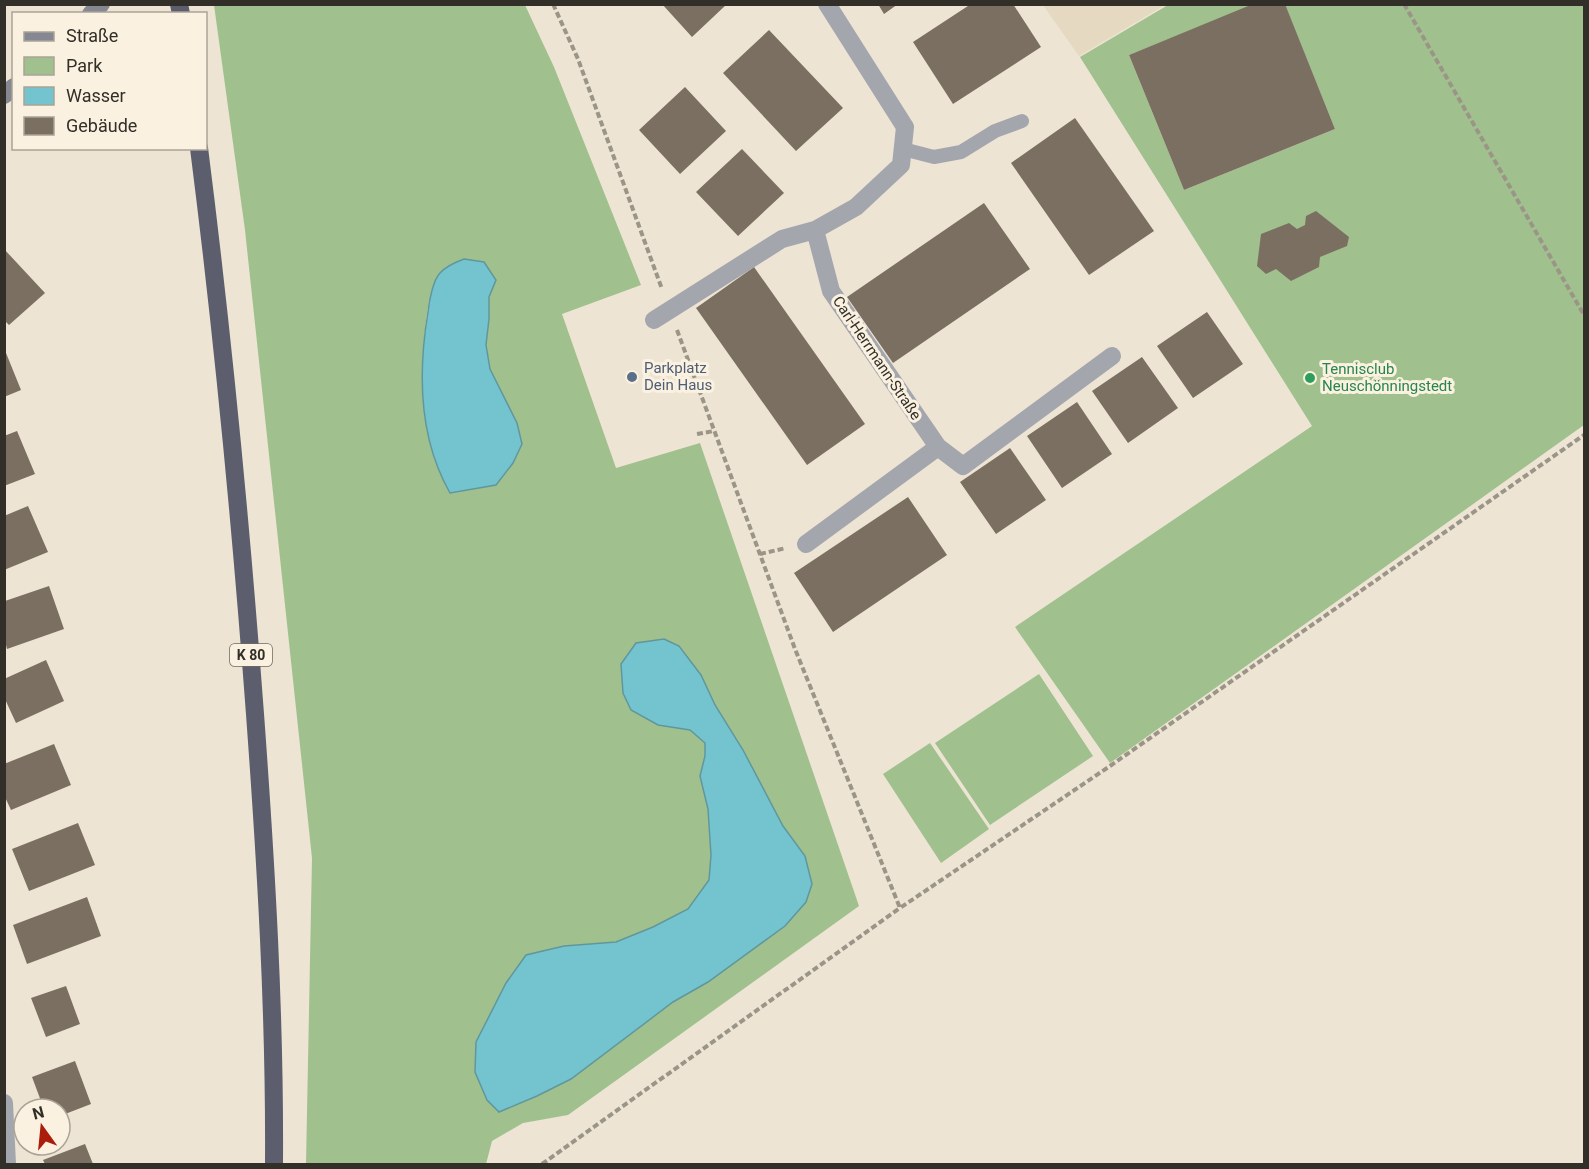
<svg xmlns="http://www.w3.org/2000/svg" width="1589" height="1169" viewBox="0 0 1589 1169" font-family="Roboto,sans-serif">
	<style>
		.built { fill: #e6d9c2 }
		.green { fill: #a0c18e; fill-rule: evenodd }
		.water { fill: #74c4cf; stroke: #60979d; stroke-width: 1.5 }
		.building { fill: #7b6f62 }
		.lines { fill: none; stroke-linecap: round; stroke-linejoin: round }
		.path { stroke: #9b9588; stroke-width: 4; stroke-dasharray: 6 3; stroke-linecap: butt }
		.lane { stroke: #a4a6ad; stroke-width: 14 }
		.street { stroke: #a4a6ad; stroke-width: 18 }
		.secondary { stroke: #858792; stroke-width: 18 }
		.highway { stroke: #5c5e6d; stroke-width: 18 }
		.service-dot { fill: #5c6f8a; stroke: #fbf1e1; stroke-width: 2 }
		.leisure-dot { fill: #2e9e5b; stroke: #fbf1e1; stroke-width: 2 }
		.labels { text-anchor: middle; stroke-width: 6; stroke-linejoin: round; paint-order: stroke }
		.shield { fill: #fbf1e1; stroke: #6e6960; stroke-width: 1.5 }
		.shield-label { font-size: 14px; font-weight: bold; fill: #322f28 }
		.street-label { font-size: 15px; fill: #322f28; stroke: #fbf1e1 }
		.service-label { font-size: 15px; fill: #4e5e75; stroke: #fbf1e1; text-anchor: start }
		.leisure-label { font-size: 15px; fill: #27864d; stroke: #fbf1e1; text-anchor: start }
	</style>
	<rect width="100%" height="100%" fill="#ede4d4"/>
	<!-- built -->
	<path class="built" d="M1043 5H1165L1079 56Z"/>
	<!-- green -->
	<path class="green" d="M214 5H525L554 67 641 285 562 314 616 468 700 443 859 906 568 1115 523 1123 492 1141 486 1164H306L312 858 245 230ZM496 280 489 297V319L486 345 490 369 517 423 450 493C416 435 419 365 429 300ZM715 705 743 750 783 826 805 856 812 884 806 902 785 926 708 982 673 1002 571 1079 475 1072 476 1042 490 1016 564 946 616 942 653 927 688 909 709 880 711 855 708 809 700 776 705 756V743L690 730 658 725Z
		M1168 5H1253L1129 55 1184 190 1335 129 1285 5H1584V425L1110 763 1015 627 1312 426 1080 57Z
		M1039 674 1093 756 990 825 935 743Z
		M930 743 989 829 941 863 883 774Z"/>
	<!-- water -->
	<path class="water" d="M464 259 484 262 496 280 489 297V319L486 345 490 369 517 423 522 444 513 463 496 485 450 493C419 439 418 372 428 312 429 302 433 280 440 273 446 266 456 262 464 259Z
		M664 639 679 646 701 675 715 705 743 750 783 826 805 856 812 884 806 902 785 926 708 982 673 1002 571 1079 537 1096 499 1112 487 1100 475 1072 476 1042 506 983 526 955 564 946 616 942 653 927 688 909 709 880 711 855 708 809 700 776 705 756V743L690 730 658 725 631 710 623 693 621 664 636 643Z"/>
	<!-- building -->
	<path class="building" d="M662 4H727L692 37Z
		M878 4H898L884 14Z
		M971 4H1013L1041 47 953 104 913 42Z
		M1253 4H1285L1335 129 1184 190 1129 55Z
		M769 30 843 108 796 151 723 73Z
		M685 87 726 131 680 174 639 130Z
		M1075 118 1154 231 1089 275 1011 163Z
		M742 149 784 193 738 236 696 192Z
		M984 203 1030 269 893 363 847 297Z
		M1316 211 1349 237 1347 246 1320 257 1319 267 1291 281 1276 269 1266 274 1257 266 1261 234 1289 223 1297 229 1305 225 1306 216Z
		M4 249 45 293 9 325 4 320Z
		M754 267 865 424 807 465 696 308Z
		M1207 312 1243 364 1193 398 1157 346Z
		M4 348 21 390 4 397Z
		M1142 357 1178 408 1128 443 1092 391Z
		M1077 402 1112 454 1062 488 1027 436Z
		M17 431 35 474 4 486V436Z
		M1010 448 1046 500 996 534 960 482Z
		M908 497 947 555 833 632 794 573Z
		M28 506 48 552 4 570V516Z
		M49 586 64 629 7 649 5 641V601Z
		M46 660 64 701 16 723 4 697V679Z
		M54 744 71 785 11 810 4 795V764Z
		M78 823 95 865 29 891 12 849Z
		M87 897 101 936 27 964 13 925Z
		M66 986 80 1024 46 1037 31 998Z
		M75 1061 91 1104 60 1116V1109H44L32 1077Z
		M85 1144 93 1164H45L43 1160Z"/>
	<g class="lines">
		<!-- path -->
		<path class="path" d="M553 4 578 59 662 289
			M1404 4 1584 315
			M677 330 795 649 900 908 1110 766 1584 435
			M697 434 714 431
			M760 554 786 548
			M542 1164 900 908"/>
		<!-- lane -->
		<path class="lane" d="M903 149 934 157 961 152 995 131 1022 121"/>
		<!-- street -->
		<path class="street" d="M815 230 831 291 938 447 963 466 1112 356
			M654 320 782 239 815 230 856 207 901 165 905 127 827 4
			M806 544 938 447
			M4 1103 7 1164"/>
		<!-- secondary -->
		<path class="secondary" d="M91 14 101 4
			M4 95 14 87"/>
		<!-- highway -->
		<path class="highway" d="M179 4 181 14
			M199 148C223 337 241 525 255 714 266 864 275 1014 274 1164"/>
	</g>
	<!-- markers -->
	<circle class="service-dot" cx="632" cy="377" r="6"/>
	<circle class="leisure-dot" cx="1310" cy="378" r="6"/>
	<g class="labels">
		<!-- shield labels -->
		<rect class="shield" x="230" y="644" width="42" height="22" rx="4.5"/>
		<g class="shield-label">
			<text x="251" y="660">K 80</text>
		</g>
		<!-- street labels -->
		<g class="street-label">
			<text transform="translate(877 358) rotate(56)" y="5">Carl-Herrmann-Straße</text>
		</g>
		<!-- service labels -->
		<g class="service-label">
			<text x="644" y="373">Parkplatz<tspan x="644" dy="17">Dein Haus</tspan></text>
		</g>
		<!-- leisure labels -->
		<g class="leisure-label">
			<text x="1322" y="374">Tennisclub<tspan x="1322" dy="17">Neuschönningstedt</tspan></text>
		</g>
	</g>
	<!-- border -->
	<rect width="1589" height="1169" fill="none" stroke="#322f28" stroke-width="12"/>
	<!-- legend -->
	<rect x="12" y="12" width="195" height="138" fill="#fbf1e1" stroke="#aba397" stroke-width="1.5"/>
	<rect x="24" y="32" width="30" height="9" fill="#858792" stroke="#aba397" stroke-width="1.5"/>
	<text x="66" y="42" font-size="18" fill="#322f28">Straße</text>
	<rect x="24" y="57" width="30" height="18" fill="#a0c18e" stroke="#aba397" stroke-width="1.5"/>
	<text x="66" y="72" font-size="18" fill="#322f28">Park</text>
	<rect x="24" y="87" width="30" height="18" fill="#74c4cf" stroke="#aba397" stroke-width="1.5"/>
	<text x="66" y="102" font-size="18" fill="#322f28">Wasser</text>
	<rect x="24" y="117" width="30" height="18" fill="#7b6f62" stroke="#aba397" stroke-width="1.5"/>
	<text x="66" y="132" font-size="18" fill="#322f28">Gebäude</text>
	<!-- north arrow -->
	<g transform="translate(42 1127) rotate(345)"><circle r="28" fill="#fbf1e1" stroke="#aba397" stroke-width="1.5"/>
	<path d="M0-4.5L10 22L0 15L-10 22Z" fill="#ac1c0b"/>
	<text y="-9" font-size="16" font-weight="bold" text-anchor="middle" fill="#322f28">N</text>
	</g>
</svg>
